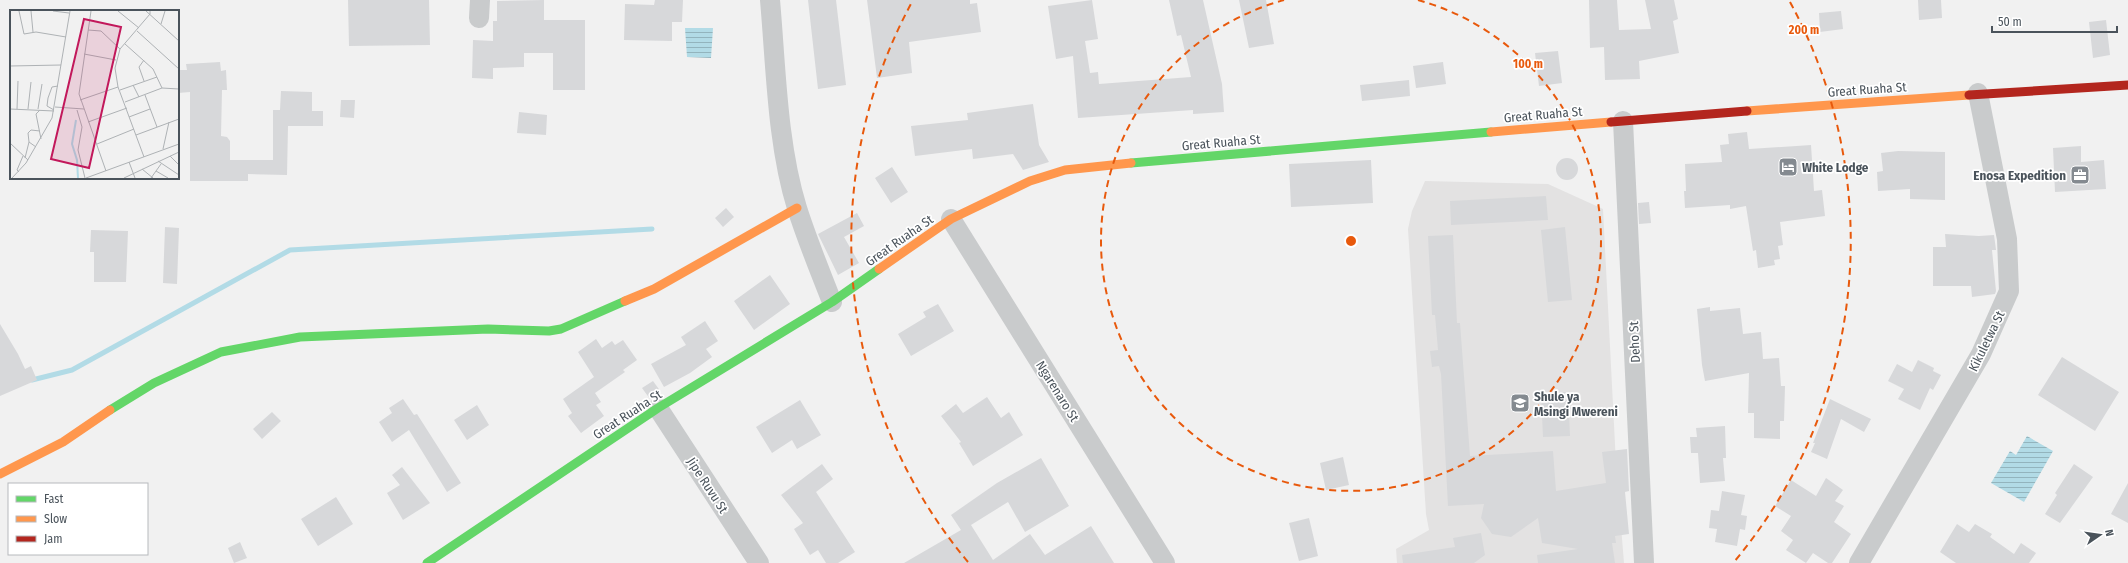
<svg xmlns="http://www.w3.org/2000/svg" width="2128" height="563" viewBox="0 0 2128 563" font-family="'Fira Sans Condensed',sans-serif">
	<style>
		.education { fill: #e3e2e2 }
		.water { fill: url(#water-rules) }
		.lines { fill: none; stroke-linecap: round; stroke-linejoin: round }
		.stream { stroke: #b2dbe6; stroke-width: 5 }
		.building { fill: #d7d8da }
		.street { stroke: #c9cbcc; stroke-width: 20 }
		.fast { stroke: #63d668; stroke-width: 9 }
		.slow { stroke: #ff974d; stroke-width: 9 }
		.jam { stroke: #b3261e; stroke-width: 9 }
		.ring { fill: none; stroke: #e8590c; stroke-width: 2; stroke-dasharray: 7 5 }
		.labels { text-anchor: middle; stroke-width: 3.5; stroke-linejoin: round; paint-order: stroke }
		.street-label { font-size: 13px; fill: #4a535b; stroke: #fff }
		.poi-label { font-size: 13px; font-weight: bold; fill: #4a535b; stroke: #fff; text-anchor: start }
		.inset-river { fill: none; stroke: #b2dbe6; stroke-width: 2 }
		.inset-road { fill: none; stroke: #aeb2b5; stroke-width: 1 }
		.view { fill: #c2185b; fill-opacity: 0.15; stroke: #c2185b; stroke-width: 2 }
		.inset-edge { fill: none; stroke: #4a535b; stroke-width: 2 }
		.centre { fill: #e8590c; stroke: #fff; stroke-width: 2 }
		.ring-label { font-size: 12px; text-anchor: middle; font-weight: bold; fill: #e8590c; stroke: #fff; stroke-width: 3.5; stroke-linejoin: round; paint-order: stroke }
	</style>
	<defs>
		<pattern id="water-rules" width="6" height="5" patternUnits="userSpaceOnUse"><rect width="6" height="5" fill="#b2dbe6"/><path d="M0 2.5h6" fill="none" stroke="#93b4bd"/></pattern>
	</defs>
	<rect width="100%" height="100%" fill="#f1f1f1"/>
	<!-- education -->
	<path class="education" d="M1425 181 1548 184 1603 209 1616 464 1624 563H1397L1396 549 1429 530 1426 514 1408 229 1412 211Z"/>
	<!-- water -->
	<path class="water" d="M685 28H713L711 58 687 57Z
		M2027 436 2053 451 2024 502 1991 483 2010 451 2016 455Z"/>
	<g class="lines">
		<!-- stream -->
		<path class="stream" d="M32 380 72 370 290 250 652 229"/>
	</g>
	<!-- building -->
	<path class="building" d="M348 0H429L430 45 349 46Z
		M544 0V20H585V90H553V53H524V67L493 68V79L472 78 473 40 493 41V21H497V1Z
		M655 0H683L682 22H672V41L624 40 625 4 654 5Z
		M808 0H836L846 85 818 89Z
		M867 0H970V4L977 3 981 32 909 42 912 73 877 78Z
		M1092 0 1098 39 1085 41 1090 73 1098 72 1099 84 1191 77 1181 35 1177 36 1169 0H1203L1222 84 1224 112 1193 114V110L1078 118 1073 56 1056 59 1048 6Z
		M1239 0H1266L1274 44 1249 48Z
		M1589 0H1617L1619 30 1651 29 1645 0H1674L1678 19 1673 21 1679 53 1639 61 1640 79 1605 80 1604 47 1590 48Z
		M1918 0H1941L1942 18 1919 20Z
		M1841 11 1843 29 1820 32 1819 13Z
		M2106 20 2110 55 2093 58 2089 22Z
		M1558 51 1562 83 1539 86 1535 53Z
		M220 62 221 71 226 70 227 90H222L221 136 227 137 230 141V160H273V110H280L281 91 312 92V111H323V126H288L287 175 248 174V181H190V92L178 93V70H187L186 64Z
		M1443 62 1446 84 1416 88 1413 66Z
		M1409 80 1410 96 1362 101 1360 85Z
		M341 100H355L354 118 340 117Z
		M1033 104 1039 145 1049 162 1023 170 1013 154 973 159 972 149 915 156 911 126 968 120 967 113Z
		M519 112 547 115 546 135 517 133Z
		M1747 132 1749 149 1811 145 1814 191 1822 190 1825 216 1780 222 1783 245 1778 246 1780 259 1774 260 1775 265 1758 268 1756 250 1753 251 1746 206 1730 209V205L1685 208 1684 191H1686L1685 164 1722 162 1720 145 1729 144 1728 134Z
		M2081 146V162L2104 160 2106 189 2055 192 2053 148Z
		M1898 151 1945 152V200L1910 199V189L1878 191 1877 172 1883 171 1881 153Z
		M1556 169a11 11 0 1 1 22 0a11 11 0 1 1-22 0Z
		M1371 160 1373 203 1291 207 1289 164Z
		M892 167 908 192 891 203 875 178Z
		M1546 196 1548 220 1451 225 1450 201Z
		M1649 202 1651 223 1639 224 1638 203Z
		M726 208 734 217 723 227 715 218Z
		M857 213 864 226 844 237 859 263 838 275 818 234Z
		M165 227 179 228 177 284 163 283Z
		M1565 227 1572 300 1548 302 1541 230Z
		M91 230 128 231 126 282H94V252H90Z
		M1945 234 1979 236 1994 235 1996 250H1992L1996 291 1995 294 1972 297 1971 286H1933V247H1946Z
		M1453 235 1457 323H1460L1470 456 1553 451 1556 491 1606 483 1602 452 1627 449 1629 491 1625 492 1629 534 1615 536 1616 543H1612L1615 563H1538L1537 555 1578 549 1542 543 1538 518 1511 537 1492 534 1481 518 1484 504 1448 506 1441 374 1439 366 1432 367 1430 351 1438 350 1435 315H1432L1428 236Z
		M770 275 790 304 754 330 734 301Z
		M938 304 954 331 911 356 898 334 926 317 923 312Z
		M1710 307V311L1740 308 1743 334 1761 332 1763 359 1779 358 1781 386H1785L1784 421H1780V439L1754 438V413H1748L1749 373 1705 381 1702 365 1697 309Z
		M705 321 718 341 706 349 712 357 690 373 664 387 651 364 686 345 681 337Z
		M0 324 18 354 25 369 31 366 37 380 0 396Z
		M596 339 602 348 612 341 615 345 623 340 637 360 623 370 625 372 595 393 601 402 596 405 604 416 581 433 568 416 572 413 563 399 594 377 578 352Z
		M2062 357 2119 392 2095 431 2038 395Z
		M1918 360 1934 368 1933 371 1941 375 1933 390 1930 388 1920 410 1898 399 1904 389 1888 381 1897 364 1912 372Z
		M653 381 661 392 650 399 642 388Z
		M1568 392 1570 436 1543 437 1541 393Z
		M987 397 1001 418 1009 412 1023 435 973 466 959 443 961 442 941 416 956 404 963 413Z
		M403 399 414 415 417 414 461 483 447 492 409 430 392 442 379 422 392 413 389 408Z
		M1830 399 1871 419 1864 432 1841 419 1827 459 1811 452 1815 443H1813Z
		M800 400 821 435 797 449 792 440 772 453 756 427Z
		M477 405 489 425 467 440 454 420Z
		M272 412 281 421 262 439 253 429Z
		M1725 426 1726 458H1723L1725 481 1700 483 1698 453H1691L1690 437H1697L1696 428Z
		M1343 457 1349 485 1326 490 1320 463Z
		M1041 458 1069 506 1025 532 1008 502 971 525 993 560 1030 534 1045 555 1091 526 1114 563H904L961 530 951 515 997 483Z
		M822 464 833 479 816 492 855 552 838 563H826L818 550 810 555 794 529 803 523 781 495Z
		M2074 464 2093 477 2060 523 2045 514 2057 495 2055 493Z
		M402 467 430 503 403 520 387 493 400 485 392 475Z
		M1826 478 1843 490 1835 501 1844 506 1834 522 1851 534 1832 563H1828L1813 553 1806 563 1786 550 1793 540 1781 531 1791 516 1775 506 1791 480 1816 496Z
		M2128 483V523L2111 514Z
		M1722 491 1745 495 1741 515 1747 516 1745 530 1740 529 1737 546 1715 542 1717 529 1709 528 1711 510 1719 511Z
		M336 497 353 524 318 546 301 519Z
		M1309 518 1318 556 1299 561 1289 523Z
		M1957 524 1969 532 1975 524 1992 534 1990 537 2014 554 2021 543 2036 553 2029 563H1956L1940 552Z
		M1481 533 1485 555 1474 563H1403L1402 555 1455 547 1453 538Z
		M240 542 247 558 234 563 228 548Z"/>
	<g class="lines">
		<!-- street -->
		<path class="street" d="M770 0C776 67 777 144 797 208 807 240 820 271 832 302
			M479 18 480 0
			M1623 121 1644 563
			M951 219 1165 563
			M658 408 759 563
			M1859 563 1981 354 2009 291 2007 239 1978 93"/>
		<!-- fast -->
		<path class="fast" d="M1131 163 1491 132
			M110 410 154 383 221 352 300 337 488 329 549 331 561 329 625 301
			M427 563 658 408 832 302 879 269"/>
		<!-- slow -->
		<path class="slow" d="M1747 111 1969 95
			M1491 132 1611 122
			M879 269 951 219 1030 181 1065 170 1131 163
			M625 301 654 289 797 208
			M0 474 63 442 110 410"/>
		<!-- jam -->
		<path class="jam" d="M1969 95 2128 85
			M1611 122 1747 111"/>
	</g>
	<!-- distance rings -->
	<g class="ring">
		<path d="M1418 0A250 250 0 1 1 1284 0"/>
		<path d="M968 562A500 500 0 0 1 912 2M1790 2A500 500 0 0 1 1734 562"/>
	</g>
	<!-- icons -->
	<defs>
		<symbol id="hotel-square" viewBox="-11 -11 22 22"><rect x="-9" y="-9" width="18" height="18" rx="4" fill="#848a90" stroke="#fff"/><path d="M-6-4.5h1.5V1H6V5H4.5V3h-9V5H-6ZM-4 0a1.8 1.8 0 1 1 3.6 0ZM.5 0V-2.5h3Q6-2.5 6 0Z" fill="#fff"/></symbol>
		<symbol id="office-square" viewBox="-11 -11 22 22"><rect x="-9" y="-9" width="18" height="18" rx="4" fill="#848a90" stroke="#fff"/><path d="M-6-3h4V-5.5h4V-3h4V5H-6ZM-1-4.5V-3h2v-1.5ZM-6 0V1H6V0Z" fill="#fff"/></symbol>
		<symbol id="school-square" viewBox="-11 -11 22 22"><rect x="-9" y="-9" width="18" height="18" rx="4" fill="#848a90" stroke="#fff"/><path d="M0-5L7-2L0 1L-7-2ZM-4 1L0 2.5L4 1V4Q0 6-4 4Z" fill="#fff"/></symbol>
	</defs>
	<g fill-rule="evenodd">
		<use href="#hotel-square" x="1777" y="156" width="22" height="22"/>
		<use href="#office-square" x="2069" y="164" width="22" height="22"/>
		<use href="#school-square" x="1509" y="392" width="22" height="22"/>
	</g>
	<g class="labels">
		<!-- street labels -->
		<g class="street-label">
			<text transform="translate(1867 89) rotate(-4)" y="5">Great Ruaha St</text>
			<text transform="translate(1543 114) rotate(-5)" y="5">Great Ruaha St</text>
			<text transform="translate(1221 142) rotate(-5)" y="5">Great Ruaha St</text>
			<text transform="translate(899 240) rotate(-35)" y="5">Great Ruaha St</text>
			<text transform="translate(1986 341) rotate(-64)" y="5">Kikuletwa St</text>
			<text transform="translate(1634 342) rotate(-93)" y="5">Deho St</text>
			<text transform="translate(1058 391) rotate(58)" y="5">Ngarenaro St</text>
			<text transform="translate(627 414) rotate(-33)" y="5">Great Ruaha St</text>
			<text transform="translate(708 485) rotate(57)" y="5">Jipe Ruvu St</text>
		</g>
		<!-- poi labels -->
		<g class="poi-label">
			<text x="1802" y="172">White Lodge</text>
			<text x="2066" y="180" text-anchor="end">Enosa Expedition</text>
			<text x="1534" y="401">Shule ya<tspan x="1534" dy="15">Msingi Mwereni</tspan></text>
		</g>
	</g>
	<!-- overview -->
	<g transform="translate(10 10)">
		<rect width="169" height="169" fill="#f1f1f1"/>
		<path class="inset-river" d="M66 110 62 134 67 150 68 168"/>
		<path class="inset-road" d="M9 1 14 24 26 22 56 27M21 1 23 22M43 1 59 3M81 1 69 84 96 161M108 1 129 18M136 1 169 31M151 14 155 1M78 20 91 21 110 39M127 21 169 59M115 34 143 59 152 78M74 44 106 50M134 50 129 57 134 71M0 56 51 55M123 75 129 87M110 80 147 67M135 85 147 117M70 90 108 77M115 92 152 78 169 79M45 97 74 99M0 99 44 101M7 99 8 71M18 99 21 72M28 99 32 74M30 100 26 104 31 129M44 100 37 96 38 88 42 77 48 76M67 100 72 117 68 140 75 168M119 107 140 99M78 112 117 98M126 125 169 109M0 133 18 150M87 134 124 119M26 137 19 132 18 123 21 120 30 121M153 139 159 112M160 146 169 155M134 147 108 77 105 58 110 39 140 4V1M15 148 19 132M148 151 169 165M119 152 125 168M132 159 143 168M146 161 158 168M9 162 7 160 13 146M2 168 16 153 42 108 60 1M76 168 169 134M114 168 169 142M141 168 151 154"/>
		<path class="view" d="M74 9 111 17 79 158 41 149Z"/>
		<rect width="169" height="169" class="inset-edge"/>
	</g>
	<circle cx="1351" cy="241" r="6" class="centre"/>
	<g class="ring-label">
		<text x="1804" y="34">200 m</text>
		<text x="1528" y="68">100 m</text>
	</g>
	<!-- legend -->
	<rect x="8" y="483" width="140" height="72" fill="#ffffff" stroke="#b7babd"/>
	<rect x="16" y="496" width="20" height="6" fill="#63d668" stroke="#b7babd"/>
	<text x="44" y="503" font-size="12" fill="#4a535b">Fast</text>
	<rect x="16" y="516" width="20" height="6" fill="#ff974d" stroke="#b7babd"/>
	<text x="44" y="523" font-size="12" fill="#4a535b">Slow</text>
	<rect x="16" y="536" width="20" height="6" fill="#b3261e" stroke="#b7babd"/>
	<text x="44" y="543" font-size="12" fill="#4a535b">Jam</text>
	<!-- north arrow -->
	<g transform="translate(2100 535) rotate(77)" stroke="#ffffff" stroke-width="3" paint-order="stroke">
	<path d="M0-3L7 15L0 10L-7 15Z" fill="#4a535b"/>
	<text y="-6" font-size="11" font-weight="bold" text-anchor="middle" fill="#4a535b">N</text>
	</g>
	<!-- scale -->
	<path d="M1992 26v6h125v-6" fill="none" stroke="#4a535b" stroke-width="2"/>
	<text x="1998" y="26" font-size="12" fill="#4a535b" stroke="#ffffff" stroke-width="3" paint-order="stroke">50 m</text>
</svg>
